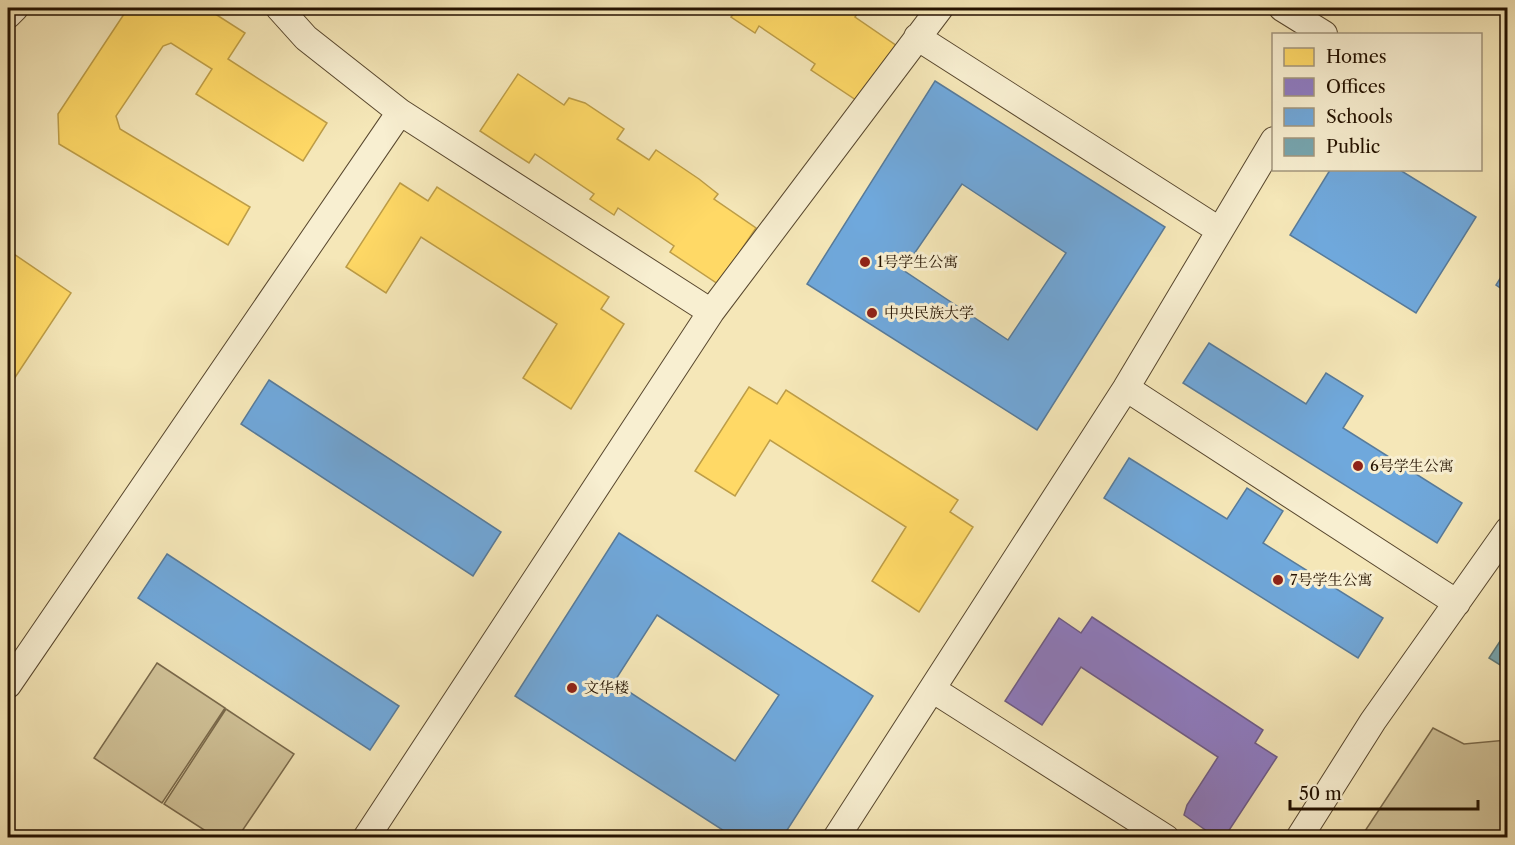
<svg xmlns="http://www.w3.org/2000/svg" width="1515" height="845" viewBox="0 0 1515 845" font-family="'Libre Caslon Text','Noto Serif SC',serif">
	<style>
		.green { fill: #d1c399; stroke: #7a6a4c; stroke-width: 1.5 }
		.homes { fill: #ffd966; stroke: #bd9d47; stroke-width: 1.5 }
		.offices { fill: #8e7cc3; stroke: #6e5c88; stroke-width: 1.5 }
		.schools { fill: #6fa8dc; stroke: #587b9a; stroke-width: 1.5; fill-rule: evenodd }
		.public { fill: #76a5af; stroke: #5d797a; stroke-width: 1.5 }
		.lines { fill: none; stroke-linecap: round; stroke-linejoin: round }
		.minor-casing { stroke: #58472e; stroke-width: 28 }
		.minor { stroke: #f8efd1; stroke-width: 26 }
		.poi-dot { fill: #8f2418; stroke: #f8efd1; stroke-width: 2 }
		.labels { text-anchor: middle; stroke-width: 6; stroke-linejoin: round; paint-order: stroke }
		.poi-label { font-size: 15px; fill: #241200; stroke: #f8efd1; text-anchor: start }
	</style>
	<rect width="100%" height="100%" fill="#f5e7b8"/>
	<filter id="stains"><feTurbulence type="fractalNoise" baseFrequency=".00333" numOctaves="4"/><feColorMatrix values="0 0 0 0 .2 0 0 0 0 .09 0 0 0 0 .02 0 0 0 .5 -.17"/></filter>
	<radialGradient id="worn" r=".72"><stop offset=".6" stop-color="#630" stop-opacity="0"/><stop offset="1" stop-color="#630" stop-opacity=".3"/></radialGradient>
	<!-- green -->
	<path class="green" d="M157 663 225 708 162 803 94 758Z
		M226 709 294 754 238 837H215L164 804Z
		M1433 728 1464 744 1507 740V837H1361Z"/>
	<!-- homes -->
	<path class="homes" d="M128 8H206L245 33 228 59 327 123 303 161 196 94 212 69 171 43 163 46 116 116 120 129 250 207 228 245 59 144 58 114Z
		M729 8H853L858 12 855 17 897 46 859 102 811 70 815 64 759 26 755 33 731 17 735 12Z
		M518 74 564 105 569 98 585 103 624 129 617 139 649 160 656 150 699 179 718 194 714 199 756 228 718 284 670 252 674 246 618 208 614 215 590 199 594 194 535 154 529 163 480 131Z
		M400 183 428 201 437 187 609 297 601 309 624 324 571 409 523 378 557 324 421 237 386 293 346 267Z
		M8 250 71 293 8 388Z
		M749 387 777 404 786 390 958 500 950 512 973 527 919 612 872 581 906 527 770 440 735 496 695 471Z"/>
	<!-- offices -->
	<path class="offices" d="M1092 617 1263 730 1255 743 1277 757 1224 838H1217L1184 815 1187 805 1218 757 1081 667 1042 725 1005 701 1059 618 1081 633Z"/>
	<!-- schools -->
	<path class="schools" d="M935 81 1165 227 1037 430 807 284ZM962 184 1066 253 1008 340 903 270Z
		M1330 170H1400L1476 217 1416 313 1290 235Z
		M1508 266V293L1496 285Z
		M1209 343 1306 404 1326 373 1363 396 1343 428 1462 503 1437 543 1183 383Z
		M269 380 501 532 473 576 241 424Z
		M1129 458 1227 519 1247 488 1283 511 1263 543 1383 618 1358 658 1104 498Z
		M619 533 873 696 782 838H735L515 696ZM657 615 779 695 735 761 614 682Z
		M167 554 399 706 370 750 138 598Z"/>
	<!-- public -->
	<path class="public" d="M1508 629V670L1489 658Z"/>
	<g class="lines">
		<defs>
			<path id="minor" d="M279 8 306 38 400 112 711 312
				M1282 8 1324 34
				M8 15 15 8
				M917 37 1219 230
				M1126 388 1457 603
				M8 685 400 112
				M932 689 1166 838
				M366 838 711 312 940 8
				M836 838 1126 388 1274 140
				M1299 838 1373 721 1508 530"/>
		</defs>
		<!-- minor casing -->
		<use href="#minor" class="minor-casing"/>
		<!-- minor -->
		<use href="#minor" class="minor"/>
	</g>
	<!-- markers -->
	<g class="poi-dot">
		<circle cx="865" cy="262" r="6"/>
		<circle cx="872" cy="313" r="6"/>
		<circle cx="1358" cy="466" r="6"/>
		<circle cx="1278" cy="580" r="6"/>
		<circle cx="572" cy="688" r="6"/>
	</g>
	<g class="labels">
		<!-- poi labels -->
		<g class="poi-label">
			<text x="877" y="267">1号学生公寓</text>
			<text x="884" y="318">中央民族大学</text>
			<text x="1370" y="471">6号学生公寓</text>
			<text x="1290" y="585">7号学生公寓</text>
			<text x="584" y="693">文华楼</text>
		</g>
	</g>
	<!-- margin -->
	<rect width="1515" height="845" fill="none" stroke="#f5e7b8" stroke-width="30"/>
	<rect x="9" y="9" width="1497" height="827" fill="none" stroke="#241200" stroke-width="3"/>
	<rect x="15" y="15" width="1485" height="815" fill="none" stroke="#241200" stroke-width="1.5"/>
	<!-- legend -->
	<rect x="1272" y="33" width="210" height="138" fill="#f8efd1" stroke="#a3977d" stroke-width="1.5"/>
	<rect x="1284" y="48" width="30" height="18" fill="#ffd966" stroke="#a3977d" stroke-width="1.5"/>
	<text x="1326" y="63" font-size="18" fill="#241200">Homes</text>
	<rect x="1284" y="78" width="30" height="18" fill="#8e7cc3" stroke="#a3977d" stroke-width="1.5"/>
	<text x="1326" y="93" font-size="18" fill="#241200">Offices</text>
	<rect x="1284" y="108" width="30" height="18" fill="#6fa8dc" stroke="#a3977d" stroke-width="1.5"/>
	<text x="1326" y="123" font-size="18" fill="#241200">Schools</text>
	<rect x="1284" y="138" width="30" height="18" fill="#76a5af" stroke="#a3977d" stroke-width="1.5"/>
	<text x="1326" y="153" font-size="18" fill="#241200">Public</text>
	<!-- scale -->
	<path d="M1290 800v9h188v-9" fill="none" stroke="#241200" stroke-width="3"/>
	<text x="1299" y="800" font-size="18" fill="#241200" stroke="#f8efd1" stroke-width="4.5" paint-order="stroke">50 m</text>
	<rect width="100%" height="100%" filter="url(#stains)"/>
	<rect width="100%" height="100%" fill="url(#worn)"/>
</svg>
